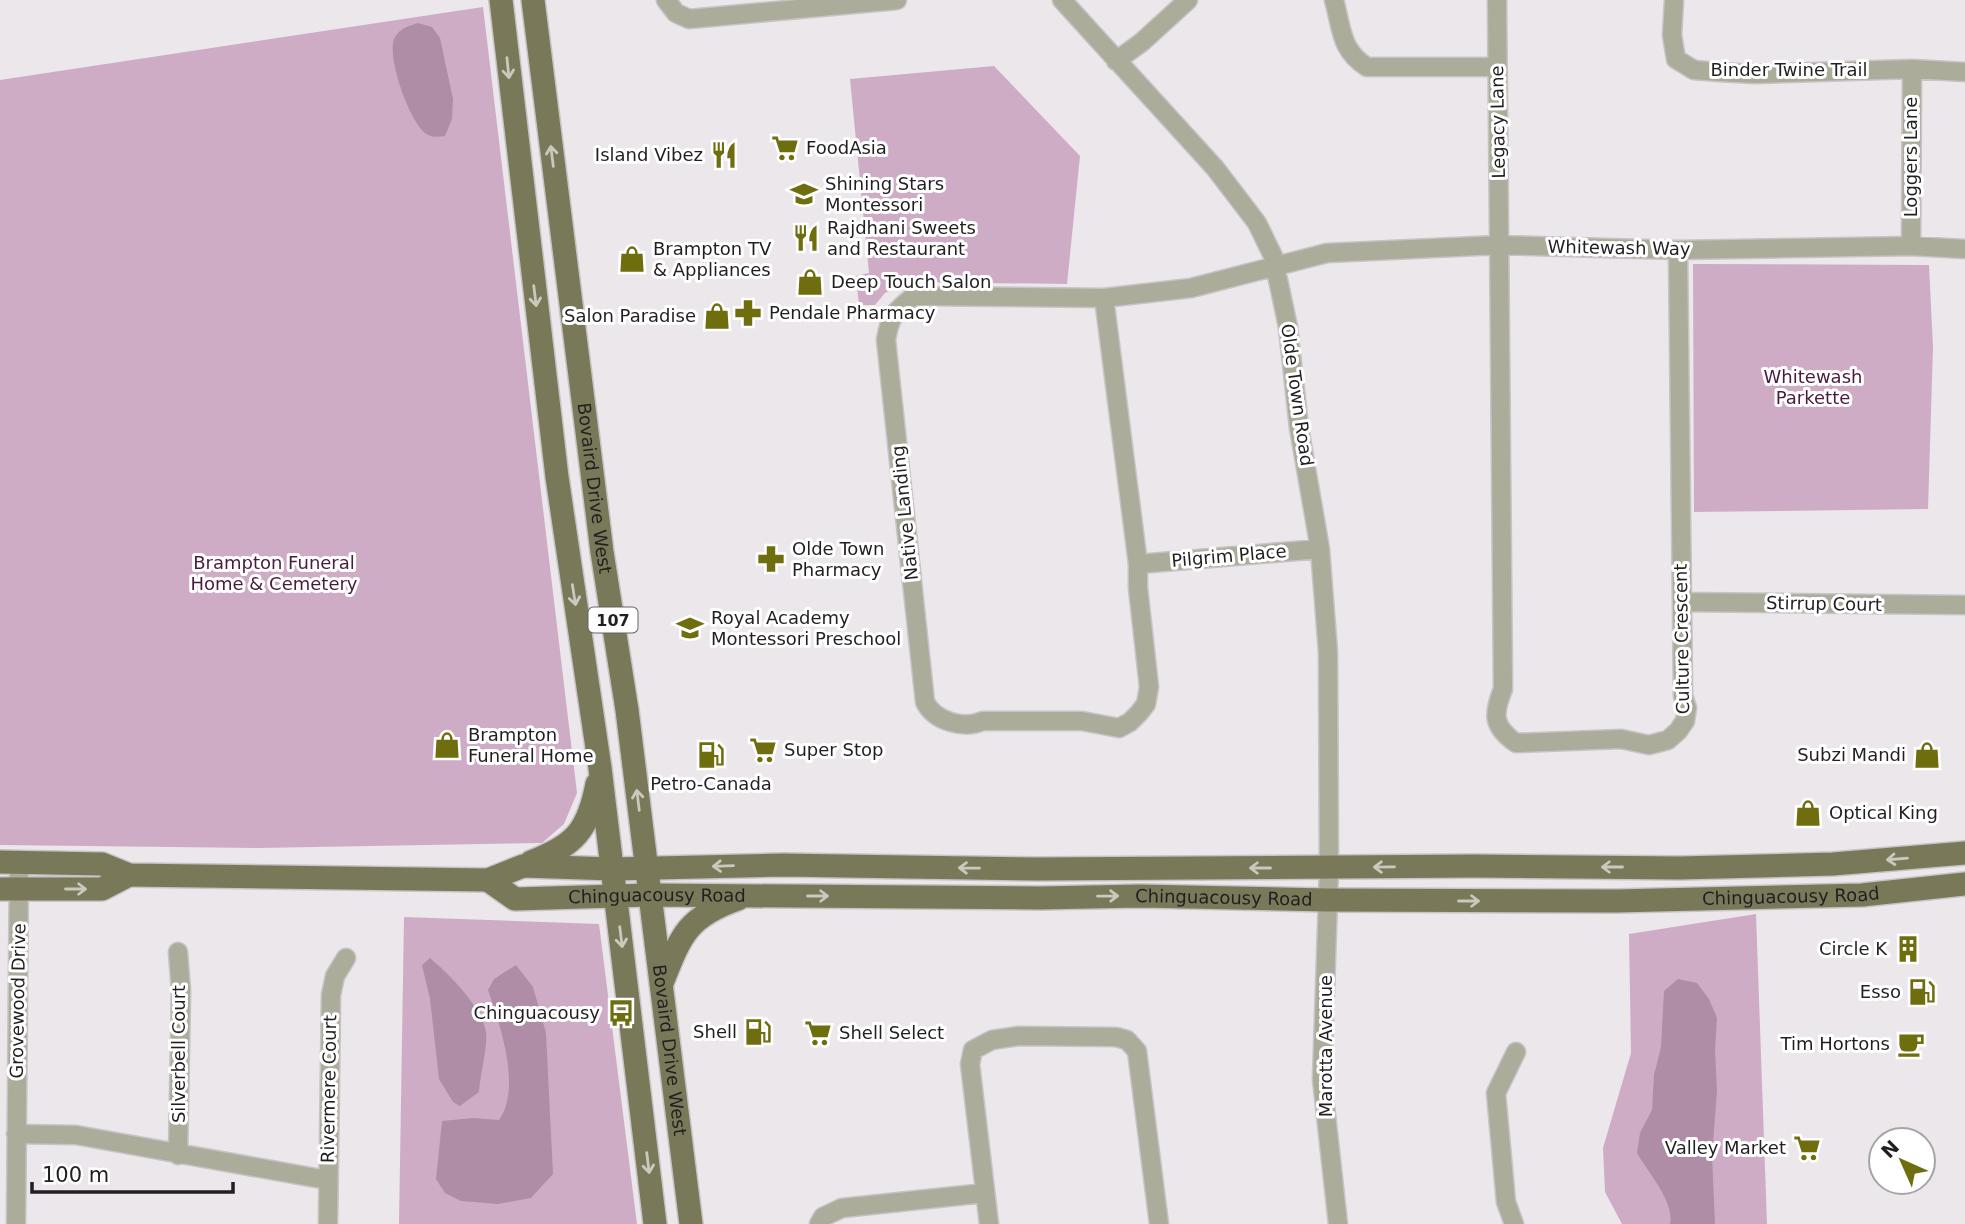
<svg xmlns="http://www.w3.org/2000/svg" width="1965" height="1224" viewBox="0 0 1965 1224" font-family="'DejaVu Sans',sans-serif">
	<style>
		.green { fill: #cfacc6 }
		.water { fill: #b08da7 }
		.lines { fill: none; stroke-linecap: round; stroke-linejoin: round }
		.minor-casing { stroke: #c7c3c7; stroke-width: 21 }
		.major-casing { stroke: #c7c3c7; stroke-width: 26 }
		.minor { stroke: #acac9b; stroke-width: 18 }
		.major { stroke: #797959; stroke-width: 23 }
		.oneway { stroke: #c9c9bd }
		.labels { text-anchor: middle; stroke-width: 6; stroke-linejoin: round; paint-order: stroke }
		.shield { fill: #fff; stroke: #646264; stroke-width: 2 }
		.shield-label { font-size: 16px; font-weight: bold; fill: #211f21 }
		.street-label { font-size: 18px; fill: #211f21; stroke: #fff }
		.poi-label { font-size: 18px; fill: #211f21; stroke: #fff; text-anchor: start }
		.park-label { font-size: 18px; fill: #481b3f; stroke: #fff }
	</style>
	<rect width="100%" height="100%" fill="#ece7eb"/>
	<!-- green -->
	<path class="green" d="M483 7 577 793 564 824 542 843 259 848 0 845V80Z
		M994 66 1080 156 1067 284 907 282 885 293 875 305H859L856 276 869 273 850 79Z
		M1693 264 1929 265 1933 347 1928 509 1694 512Z
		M1756 914 1767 1224H1622L1605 1192 1603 1148 1631 1053 1629 934Z
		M404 917 599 924 637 1224H399Z"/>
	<!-- water -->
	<path class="water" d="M418 23 432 27 440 38 453 99 452 119 445 136C438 137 431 138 425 133 409 121 385 53 395 37 400 28 409 26 418 23Z
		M430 958C450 975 481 1006 486 1032 488 1045 480 1076 479 1092L460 1106 453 1102 439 1079 430 999 422 965Z
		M516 965 533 987 546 1033 553 1174 531 1198 498 1204 461 1201 445 1193 436 1179 442 1121 473 1118 499 1120C522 1088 500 1025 488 990L494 979Z
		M1678 979 1697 983 1709 999 1717 1018 1715 1050 1717 1091 1712 1156 1715 1224H1670C1675 1202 1647 1171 1637 1153L1640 1133 1652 1110 1654 1075 1661 1047 1664 991Z"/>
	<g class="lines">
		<defs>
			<path id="minor" d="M666 0 676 13 689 19 897 0
				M1062 0 1215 168 1257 223 1273 256 1288 327 1299 428 1320 549 1328 652 1329 868 1322 1079 1338 1224
				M1334 0C1342 28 1340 50 1367 67H1497
				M1497 0 1503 689C1493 714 1492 726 1516 743L1621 739 1649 745 1668 740 1678 731 1685 721 1687 708 1683 696 1678 250
				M1674 0 1672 35 1676 59 1694 70 1719 72 1755 74 1912 69 1965 72
				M1116 61 1142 42 1188 0
				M1911 246 1912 69
				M1104 298 1138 564V588L1149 687 1146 704 1139 713 1130 722 1119 728 1082 721H983C964 729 935 722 925 702L886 340C890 315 895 311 914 296L1104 298 1191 288 1327 253 1499 245 1678 250 1911 246 1965 249
				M1138 564 1320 549
				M1682 602 1965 605
				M178 952 181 991 178 1155
				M16 1134 76 1135 327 1180
				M16 1224 19 862
				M328 1224 331 995 335 976 346 958
				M819 1224 823 1217 842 1208 985 1193
				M989 1224 970 1064 973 1050 992 1040 1019 1036 1116 1037 1127 1040 1137 1051 1159 1224
				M1514 1224 1506 1202 1496 1093 1516 1052"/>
			<g id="major">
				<path d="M501 0 557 477 600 768 655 1224"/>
				<path id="s1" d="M533 0 602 552 627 710 691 1224"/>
				<path d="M0 862 102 864 129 875 488 880 523 866 613 869 782 865 1037 869 1475 866 1680 868 1833 864 1965 853"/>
				<path d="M531 862C575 845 588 831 597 784"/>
				<path id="s2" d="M488 880 515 899 649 895 1040 898 1140 896 1327 900 1617 901 1862 895 1965 884"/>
				<path d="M0 889H102L129 875"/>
				<path d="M662 983C681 935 687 917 738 899"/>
			</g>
		</defs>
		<!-- minor casing -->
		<use href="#minor" class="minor-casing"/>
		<!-- major casing -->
		<use href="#major" class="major-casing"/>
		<!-- minor -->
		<use href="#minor" class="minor"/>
		<!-- major -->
		<use href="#major" class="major"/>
	</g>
	<!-- one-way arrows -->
	<defs><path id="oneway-shaft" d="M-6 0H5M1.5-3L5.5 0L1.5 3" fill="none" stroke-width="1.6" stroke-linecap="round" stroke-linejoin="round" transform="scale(1.75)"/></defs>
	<g class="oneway">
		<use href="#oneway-shaft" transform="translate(508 68) rotate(84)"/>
		<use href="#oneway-shaft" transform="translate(552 156) rotate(-97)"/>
		<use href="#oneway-shaft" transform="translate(535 296) rotate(83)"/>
		<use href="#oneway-shaft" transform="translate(574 595) rotate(81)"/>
		<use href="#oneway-shaft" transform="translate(638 800) rotate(-97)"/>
		<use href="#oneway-shaft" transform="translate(1897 859) rotate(175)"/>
		<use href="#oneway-shaft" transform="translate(723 866) rotate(178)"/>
		<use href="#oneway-shaft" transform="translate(1384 867) rotate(179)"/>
		<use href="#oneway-shaft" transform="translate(1612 867) rotate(-180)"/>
		<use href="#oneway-shaft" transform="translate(969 868) rotate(-179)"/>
		<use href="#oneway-shaft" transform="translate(1260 868) rotate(180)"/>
		<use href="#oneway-shaft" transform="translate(76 889)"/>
		<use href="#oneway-shaft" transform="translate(818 896)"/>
		<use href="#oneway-shaft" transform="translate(1108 896) rotate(-1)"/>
		<use href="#oneway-shaft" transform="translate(1469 901)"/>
		<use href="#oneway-shaft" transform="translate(621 937) rotate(83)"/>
		<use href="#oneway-shaft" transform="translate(648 1163) rotate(83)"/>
	</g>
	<!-- icons -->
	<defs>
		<symbol id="supermarket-bare" viewBox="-9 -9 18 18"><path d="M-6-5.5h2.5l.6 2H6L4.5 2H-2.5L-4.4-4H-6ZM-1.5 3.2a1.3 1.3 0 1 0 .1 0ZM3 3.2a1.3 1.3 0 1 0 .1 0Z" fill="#6f6e0e" stroke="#fff" stroke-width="2.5" paint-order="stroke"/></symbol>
		<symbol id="restaurant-bare" viewBox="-9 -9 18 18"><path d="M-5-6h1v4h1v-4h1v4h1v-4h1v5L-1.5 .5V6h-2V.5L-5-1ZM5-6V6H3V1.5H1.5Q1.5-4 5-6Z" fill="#6f6e0e" stroke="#fff" stroke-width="2.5" paint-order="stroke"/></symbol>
		<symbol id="school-bare" viewBox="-9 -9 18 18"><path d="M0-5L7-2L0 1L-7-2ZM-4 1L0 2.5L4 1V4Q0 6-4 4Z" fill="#6f6e0e" stroke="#fff" stroke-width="2.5" paint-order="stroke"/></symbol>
		<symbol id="shop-bare" viewBox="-9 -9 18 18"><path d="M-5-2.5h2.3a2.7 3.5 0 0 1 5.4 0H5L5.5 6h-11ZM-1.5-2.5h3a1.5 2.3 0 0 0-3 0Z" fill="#6f6e0e" stroke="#fff" stroke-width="2.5" paint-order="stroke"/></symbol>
		<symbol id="pharmacy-bare" viewBox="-9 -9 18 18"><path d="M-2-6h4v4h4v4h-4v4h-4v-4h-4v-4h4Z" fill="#6f6e0e" stroke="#fff" stroke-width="2.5" paint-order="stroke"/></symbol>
		<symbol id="fuel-bare" viewBox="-9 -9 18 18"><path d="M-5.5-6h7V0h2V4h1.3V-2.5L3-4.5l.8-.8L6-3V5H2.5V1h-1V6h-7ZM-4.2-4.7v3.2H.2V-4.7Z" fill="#6f6e0e" stroke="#fff" stroke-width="2.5" paint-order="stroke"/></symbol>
		<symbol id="building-bare" viewBox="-9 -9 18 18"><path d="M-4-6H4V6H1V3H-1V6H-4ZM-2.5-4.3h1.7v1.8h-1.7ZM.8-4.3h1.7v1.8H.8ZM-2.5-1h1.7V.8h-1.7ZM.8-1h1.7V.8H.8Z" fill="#6f6e0e" stroke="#fff" stroke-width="2.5" paint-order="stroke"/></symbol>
		<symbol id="bus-bare" viewBox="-9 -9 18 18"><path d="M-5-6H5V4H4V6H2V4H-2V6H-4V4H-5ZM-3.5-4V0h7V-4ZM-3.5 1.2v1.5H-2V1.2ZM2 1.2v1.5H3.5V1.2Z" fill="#6f6e0e" stroke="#fff" stroke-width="2.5" paint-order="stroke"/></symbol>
		<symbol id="cafe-bare" viewBox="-9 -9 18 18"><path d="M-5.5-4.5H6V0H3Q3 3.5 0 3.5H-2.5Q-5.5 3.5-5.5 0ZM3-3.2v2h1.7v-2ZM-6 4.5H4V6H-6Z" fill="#6f6e0e" stroke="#fff" stroke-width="2.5" paint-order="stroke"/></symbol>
	</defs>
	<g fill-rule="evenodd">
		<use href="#supermarket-bare" x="766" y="129" width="38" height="38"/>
		<use href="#restaurant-bare" x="705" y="136" width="38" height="38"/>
		<use href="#school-bare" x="785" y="175" width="38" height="38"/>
		<use href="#restaurant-bare" x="787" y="219" width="38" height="38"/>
		<use href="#shop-bare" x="613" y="240" width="38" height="38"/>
		<use href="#shop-bare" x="791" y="263" width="38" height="38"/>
		<use href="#pharmacy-bare" x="729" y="294" width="38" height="38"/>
		<use href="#shop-bare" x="698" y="297" width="38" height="38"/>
		<use href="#pharmacy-bare" x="752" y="540" width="38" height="38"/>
		<use href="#school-bare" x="671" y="609" width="38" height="38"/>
		<use href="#shop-bare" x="428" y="726" width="38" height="38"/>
		<use href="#supermarket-bare" x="744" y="731" width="38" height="38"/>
		<use href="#fuel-bare" x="692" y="736" width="38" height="38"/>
		<use href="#shop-bare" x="1908" y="736" width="38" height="38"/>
		<use href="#shop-bare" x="1789" y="794" width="38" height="38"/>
		<use href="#building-bare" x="1889" y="930" width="38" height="38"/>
		<use href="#fuel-bare" x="1903" y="973" width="38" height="38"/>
		<use href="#bus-bare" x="602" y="994" width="38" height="38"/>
		<use href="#fuel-bare" x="739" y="1013" width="38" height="38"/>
		<use href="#supermarket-bare" x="799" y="1014" width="38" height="38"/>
		<use href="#cafe-bare" x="1892" y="1025" width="38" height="38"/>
		<use href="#supermarket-bare" x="1788" y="1129" width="38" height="38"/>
	</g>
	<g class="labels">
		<!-- shield labels -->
		<rect class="shield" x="588.5" y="607.5" width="49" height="25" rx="5"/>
		<g class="shield-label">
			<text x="613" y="626">107</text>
		</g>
		<!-- street labels -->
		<g class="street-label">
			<text x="1789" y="76">Binder Twine Trail</text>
			<text transform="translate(1498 122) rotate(-91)" y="6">Legacy Lane</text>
			<text transform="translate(1911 157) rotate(-90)" y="6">Loggers Lane</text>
			<text transform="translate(1619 248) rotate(1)" y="6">Whitewash Way</text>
			<text transform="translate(1297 395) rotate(82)" y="6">Olde Town Road</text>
			<text dy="6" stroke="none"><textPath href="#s1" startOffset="492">Bovaird Drive West</textPath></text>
			<text transform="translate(905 513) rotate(-96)" y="6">Native Landing</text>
			<text transform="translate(1229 556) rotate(-5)" y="6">Pilgrim Place</text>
			<text transform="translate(1824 604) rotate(1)" y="6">Stirrup Court</text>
			<text transform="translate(1682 639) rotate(-91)" y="6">Culture Crescent</text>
			<text dy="6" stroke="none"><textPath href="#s2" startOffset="175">Chinguacousy Road</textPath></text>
			<text dy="6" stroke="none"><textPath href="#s2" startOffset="1309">Chinguacousy Road</textPath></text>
			<text dy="6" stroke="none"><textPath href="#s2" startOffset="742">Chinguacousy Road</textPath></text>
			<text transform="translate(18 1001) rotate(-89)" y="6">Grovewood Drive</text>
			<text transform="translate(1326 1046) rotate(-90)" y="6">Marotta Avenue</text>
			<text dy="6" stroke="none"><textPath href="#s1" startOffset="1059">Bovaird Drive West</textPath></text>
			<text transform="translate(179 1054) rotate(-90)" y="6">Silverbell Court</text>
			<text transform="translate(329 1089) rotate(-89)" y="6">Rivermere Court</text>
		</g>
		<!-- poi labels -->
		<g class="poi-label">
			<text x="806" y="154">FoodAsia</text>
			<text x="703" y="161" text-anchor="end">Island Vibez</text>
			<text x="825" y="190">Shining Stars<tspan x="825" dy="21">Montessori</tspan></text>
			<text x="827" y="234">Rajdhani Sweets<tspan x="827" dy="21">and Restaurant</tspan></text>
			<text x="653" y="255">Brampton TV<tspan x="653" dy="21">&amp; Appliances</tspan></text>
			<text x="831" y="288">Deep Touch Salon</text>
			<text x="769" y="319">Pendale Pharmacy</text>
			<text x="696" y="322" text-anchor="end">Salon Paradise</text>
			<text x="792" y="555">Olde Town<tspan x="792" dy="21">Pharmacy</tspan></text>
			<text x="711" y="624">Royal Academy<tspan x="711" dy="21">Montessori Preschool</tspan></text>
			<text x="468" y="741">Brampton<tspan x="468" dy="21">Funeral Home</tspan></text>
			<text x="784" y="756">Super Stop</text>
			<text x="1906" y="761" text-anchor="end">Subzi Mandi</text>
			<text x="711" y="790" text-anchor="middle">Petro-Canada</text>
			<text x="1829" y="819">Optical King</text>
			<text x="1887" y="955" text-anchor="end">Circle K</text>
			<text x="1901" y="998" text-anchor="end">Esso</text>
			<text x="600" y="1019" text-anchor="end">Chinguacousy</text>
			<text x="737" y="1038" text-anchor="end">Shell</text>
			<text x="839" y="1039">Shell Select</text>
			<text x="1890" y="1050" text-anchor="end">Tim Hortons</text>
			<text x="1786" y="1154" text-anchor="end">Valley Market</text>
		</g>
		<!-- park labels -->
		<g class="park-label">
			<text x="1813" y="383">Whitewash<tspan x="1813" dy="21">Parkette</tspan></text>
			<text x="274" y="569">Brampton Funeral<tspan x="274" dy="21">Home &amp; Cemetery</tspan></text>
		</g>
	</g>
	<!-- north arrow -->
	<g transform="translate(1902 1161) rotate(315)"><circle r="33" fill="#ffffff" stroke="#a6a5a6" stroke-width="2"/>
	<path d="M0-5L12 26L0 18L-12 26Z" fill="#6f6e0e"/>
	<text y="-10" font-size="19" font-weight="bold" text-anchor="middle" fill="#211f21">N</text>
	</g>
	<!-- scale -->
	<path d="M32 1182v10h201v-10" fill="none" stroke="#211f21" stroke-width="3.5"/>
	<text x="42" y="1182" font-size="21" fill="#211f21" stroke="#ffffff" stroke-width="5" paint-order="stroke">100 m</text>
</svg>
